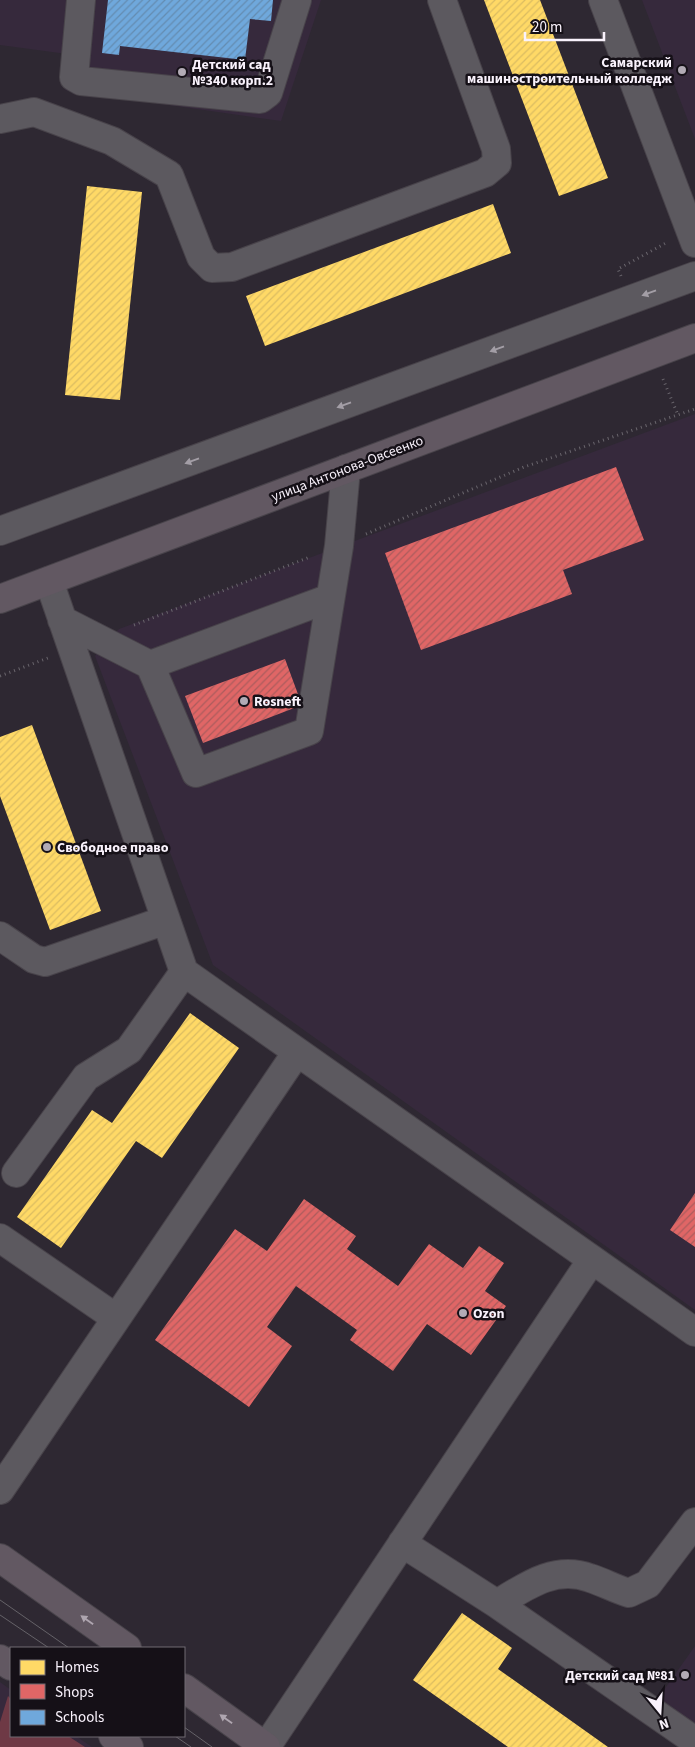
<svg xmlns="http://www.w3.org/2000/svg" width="695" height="1747" viewBox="0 0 695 1747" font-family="'Source Sans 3',sans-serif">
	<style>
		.built { fill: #36293c }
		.grass { fill: #6e3945 }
		.homes { fill: url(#homes-hatch) }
		.shops { fill: url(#shops-hatch) }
		.schools { fill: url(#schools-hatch) }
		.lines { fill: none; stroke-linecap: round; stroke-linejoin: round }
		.minor-casing { stroke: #48434a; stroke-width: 30 }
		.major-casing { stroke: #48434a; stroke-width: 30 }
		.path { stroke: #6a666d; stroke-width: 3; stroke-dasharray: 1 4; stroke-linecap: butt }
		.minor { stroke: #5c595f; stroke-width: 28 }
		.major { stroke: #625862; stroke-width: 28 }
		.tram { stroke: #656268; stroke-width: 1 }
		.oneway { fill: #a39ea6 }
		.oneway2 { fill: #aea5af }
		.poi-dot { fill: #b2abb5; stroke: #151017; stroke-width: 2 }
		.labels { text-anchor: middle; stroke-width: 5; stroke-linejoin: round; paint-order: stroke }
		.poi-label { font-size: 14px; font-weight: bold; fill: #f9f2fc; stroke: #151017; text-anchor: start }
		.street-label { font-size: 14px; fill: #f9f2fc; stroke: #151017 }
	</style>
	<defs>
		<pattern id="homes-hatch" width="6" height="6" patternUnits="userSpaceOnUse" patternTransform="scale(1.25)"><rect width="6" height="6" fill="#ffd966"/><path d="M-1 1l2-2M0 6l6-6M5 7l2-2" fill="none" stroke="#dbbc61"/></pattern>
		<pattern id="shops-hatch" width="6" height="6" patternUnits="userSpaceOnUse" patternTransform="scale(1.25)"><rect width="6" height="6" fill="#e06666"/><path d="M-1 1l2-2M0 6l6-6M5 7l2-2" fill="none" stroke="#ac5c5d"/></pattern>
		<pattern id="schools-hatch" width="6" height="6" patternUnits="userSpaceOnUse" patternTransform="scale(1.25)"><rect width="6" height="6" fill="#6fa8dc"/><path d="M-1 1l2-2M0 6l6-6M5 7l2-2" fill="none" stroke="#648cb1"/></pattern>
	</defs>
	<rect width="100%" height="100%" fill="#2e2832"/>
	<!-- built -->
	<path class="built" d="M0 0H321L281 121 65 90 67 54 0 45Z
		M642 0H695V139Z
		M695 414V1310L213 965 95 656 119 629Z
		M695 1646V1734L654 1704Z
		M0 1682 11 1690V1736H76L92 1747H0Z"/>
	<!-- grass -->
	<path class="grass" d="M8 1696 11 1699V1736H68L85 1747H0V1722Z"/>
	<!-- homes -->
	<path class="homes" d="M484 0H540L608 178 559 196Z
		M87 186 142 192 120 400 65 395Z
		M493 204 511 253 265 346 246 296Z
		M32 725 101 911 50 930 0 796V737Z
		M190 1013 239 1048 162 1158 136 1141 61 1248 17 1217 92 1110 112 1123Z
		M462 1613 512 1648 498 1669 608 1747H508L413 1680Z"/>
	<!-- shops -->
	<path class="shops" d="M616 467 644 540 563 570 572 594 421 650 385 553Z
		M285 659 302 705 203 743 185 696Z
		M695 1193V1247L670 1230Z
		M304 1199 356 1236 347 1249 398 1286 429 1244 463 1268 479 1246 504 1263 485 1291 506 1306 471 1355 427 1324 393 1371 350 1340 357 1330 296 1286 267 1327 292 1346 249 1407 155 1340 235 1229 267 1251Z"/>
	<!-- schools -->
	<path class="schools" d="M108 0H273L271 21 250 19 245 60 120 46 119 55 102 53Z"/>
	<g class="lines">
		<defs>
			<path id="minor" d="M81 0 74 77 81 81 260 99 268 93 297 0
				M603 0 695 243
				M0 119 34 112 112 141 169 175 201 257 212 268 232 267 485 173 497 163 496 149 442 0
				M0 531 695 276
				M49 581 184 972 695 1332
				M62 620 150 665 196 773 309 731 339 546 346 469
				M150 665 330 598
				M0 936 34 959 45 962 166 920
				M16 1173 86 1077 129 1050 184 972
				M0 1238 116 1318
				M0 1490 297 1052
				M402 1543 497 1604C526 1586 555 1565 590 1578 603 1582 615 1589 629 1593L648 1584 695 1522
				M497 1604 695 1741
				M266 1747 591 1261"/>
			<path id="major" d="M0 599 695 338
				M0 1558 127 1648
				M0 1659 11 1666
				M184 1688 266 1747
				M113 1736 129 1747"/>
		</defs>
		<!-- minor casing -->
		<use href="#minor" class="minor-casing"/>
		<!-- major casing -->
		<use href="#major" class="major-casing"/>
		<!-- path -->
		<path class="path" d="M621 276 618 269 666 243
			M663 379 678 415
			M366 534 524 467 695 409
			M134 625 310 557
			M0 676 48 658"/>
		<!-- minor -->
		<use href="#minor" class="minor"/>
		<!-- major -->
		<use href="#major" class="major"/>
		<!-- tram -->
		<path class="tram" d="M0 1600 69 1648
			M0 1615 49 1648
			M184 1727 212 1747
			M175 1736 191 1747"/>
	</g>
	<!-- one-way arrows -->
	<defs><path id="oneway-solid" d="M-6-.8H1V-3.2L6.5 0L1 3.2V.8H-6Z" transform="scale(1.25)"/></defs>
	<g class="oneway">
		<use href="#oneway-solid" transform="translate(649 293) rotate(160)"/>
		<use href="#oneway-solid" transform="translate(497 349) rotate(160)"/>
		<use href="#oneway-solid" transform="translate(344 405) rotate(160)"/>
		<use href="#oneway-solid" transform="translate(192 461) rotate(160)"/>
	</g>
	<g class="oneway2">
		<use href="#oneway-solid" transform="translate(87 1620) rotate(-145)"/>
		<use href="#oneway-solid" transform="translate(226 1719) rotate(-145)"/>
	</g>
	<!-- markers -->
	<g class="poi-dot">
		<circle cx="682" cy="70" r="5"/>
		<circle cx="182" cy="72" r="5"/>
		<circle cx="244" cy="701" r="5"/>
		<circle cx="47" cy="847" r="5"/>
		<circle cx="463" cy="1313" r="5"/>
		<circle cx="685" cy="1675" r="5"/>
	</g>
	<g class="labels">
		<!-- poi labels -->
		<g class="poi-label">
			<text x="672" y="67" text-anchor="end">Самарский<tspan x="672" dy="16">машиностроительный колледж</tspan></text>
			<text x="192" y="69">Детский сад<tspan x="192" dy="16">№340 корп.2</tspan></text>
			<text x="254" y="706">Rosneft</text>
			<text x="57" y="852">Свободное право</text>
			<text x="473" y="1318">Ozon</text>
			<text x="675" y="1680" text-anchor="end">Детский сад №81</text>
		</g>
		<!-- street labels -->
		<g class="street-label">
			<text transform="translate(347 468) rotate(-21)" y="5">улица Антонова-Овсеенко</text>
		</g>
	</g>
	<!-- legend -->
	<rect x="10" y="1647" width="175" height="90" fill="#151017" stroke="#706a73"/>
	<rect x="20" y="1660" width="25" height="15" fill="#ffd966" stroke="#706a73"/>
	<text x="55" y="1672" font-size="15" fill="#f9f2fc">Homes</text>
	<rect x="20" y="1684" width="25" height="15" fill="#e06666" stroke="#706a73"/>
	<text x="55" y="1697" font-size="15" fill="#f9f2fc">Shops</text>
	<rect x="20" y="1710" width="25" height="15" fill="#6fa8dc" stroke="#706a73"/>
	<text x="55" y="1722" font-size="15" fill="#f9f2fc">Schools</text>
	<!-- north arrow -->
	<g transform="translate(660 1712) rotate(162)" stroke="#151017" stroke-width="4" paint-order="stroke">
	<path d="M0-4L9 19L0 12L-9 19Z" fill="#f9f2fc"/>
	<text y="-8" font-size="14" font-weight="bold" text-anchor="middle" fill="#f9f2fc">N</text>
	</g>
	<!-- scale -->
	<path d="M525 32v8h79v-8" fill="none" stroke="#f9f2fc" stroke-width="2.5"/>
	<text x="532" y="32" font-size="15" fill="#f9f2fc" stroke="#151017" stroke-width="4" paint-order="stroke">20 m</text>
</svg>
